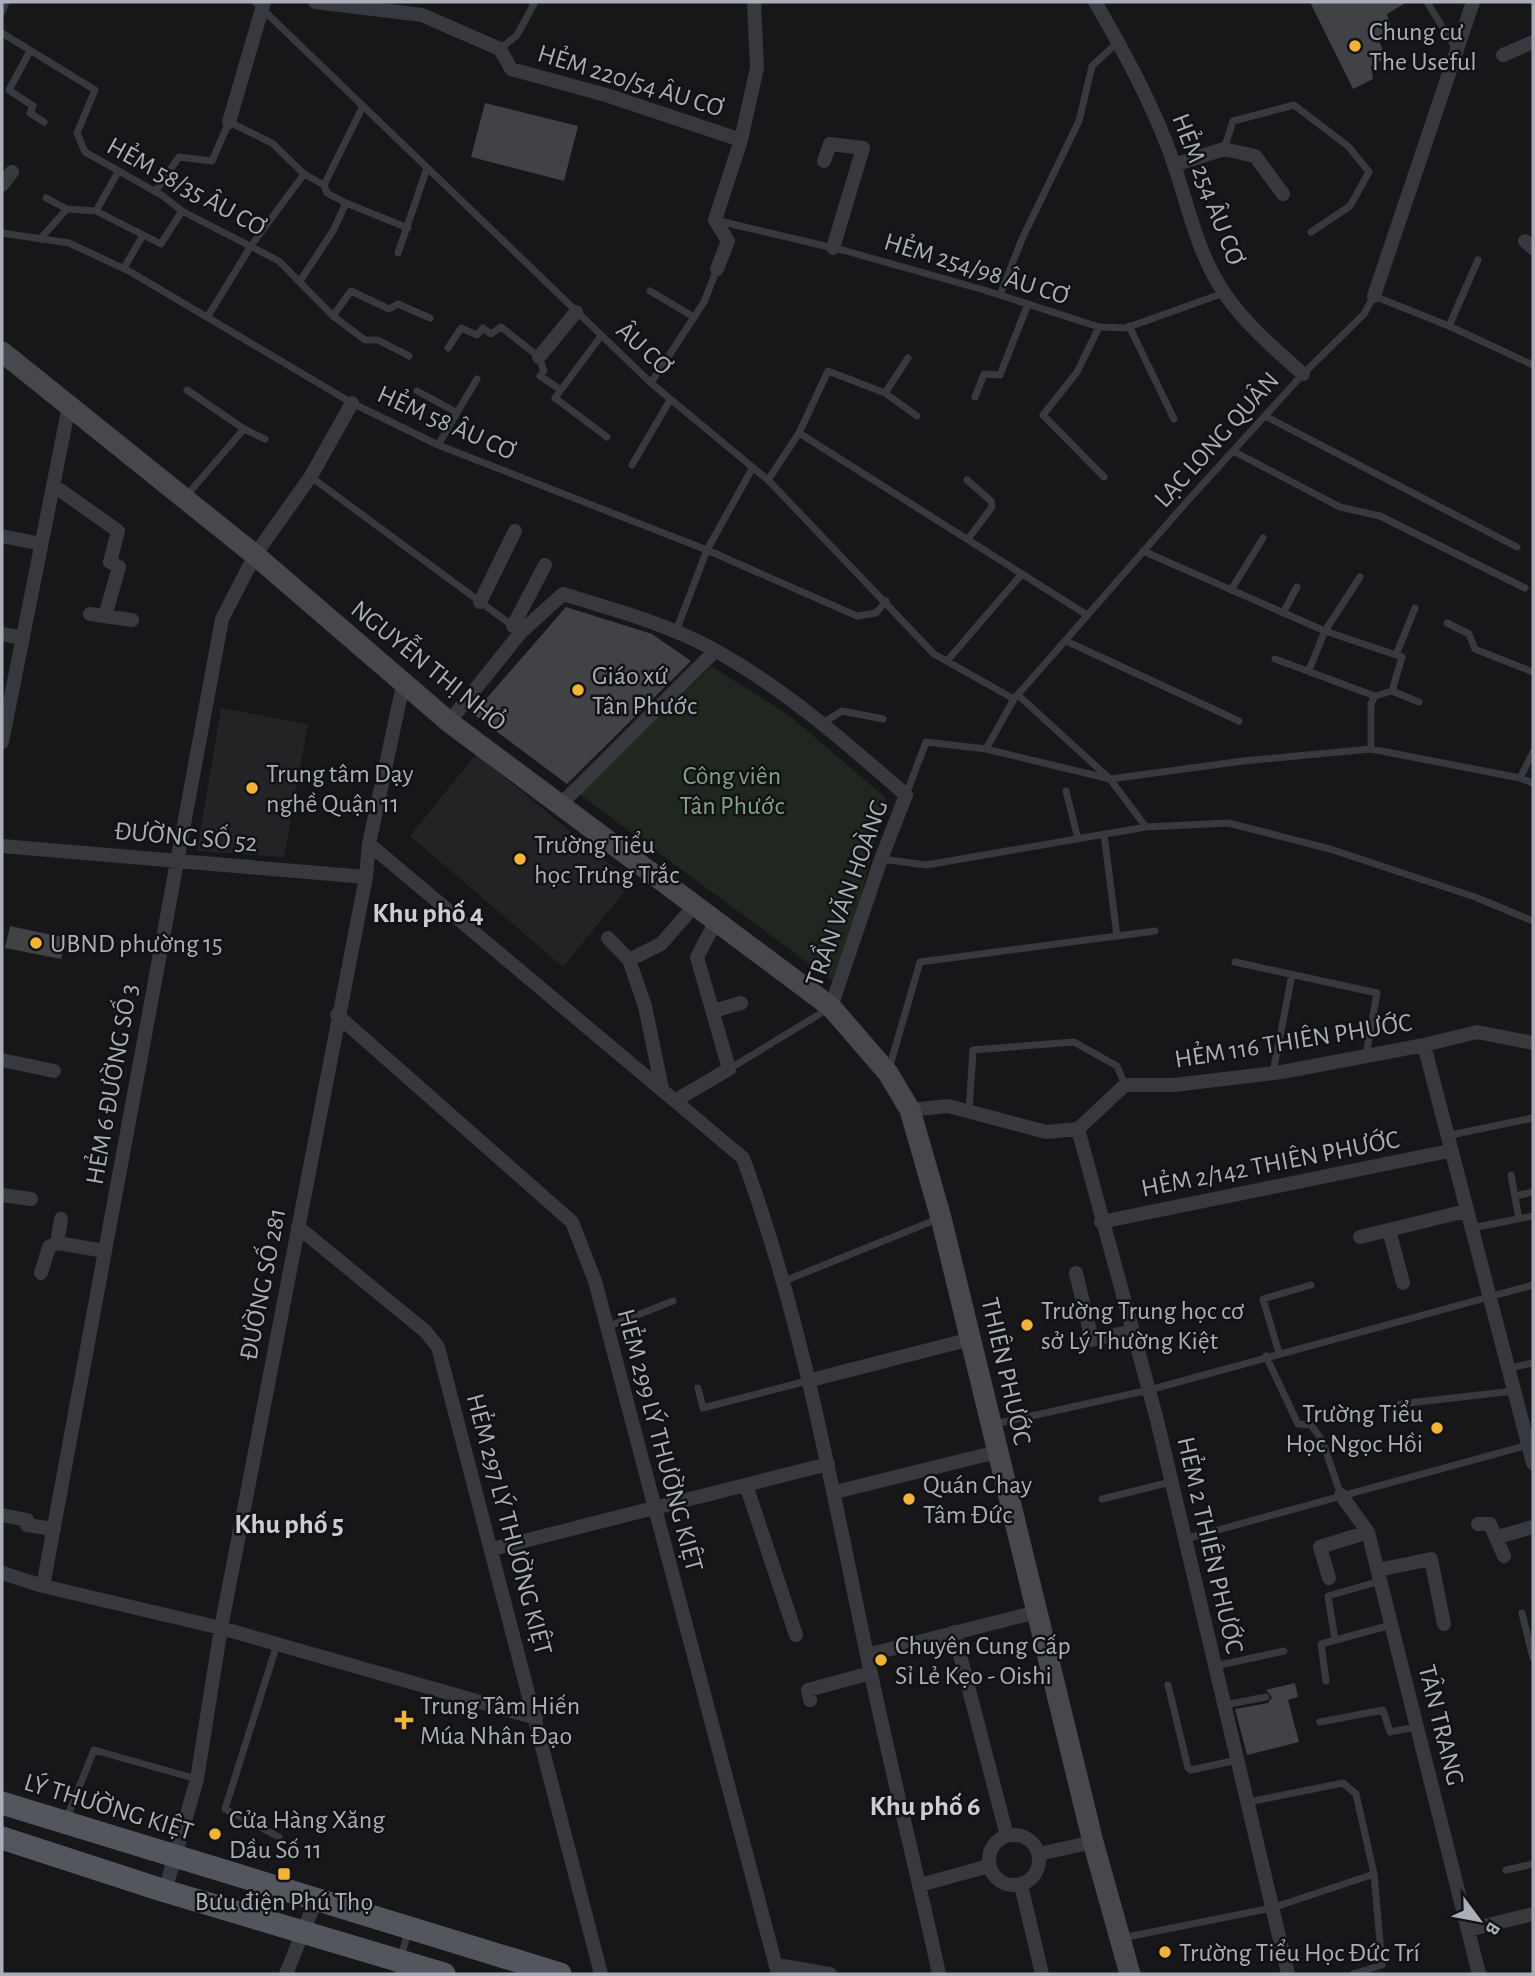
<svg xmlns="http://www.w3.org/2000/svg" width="1535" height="1976" viewBox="0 0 1535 1976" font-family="'Alegreya Sans',sans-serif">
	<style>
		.built { fill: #232326 }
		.green { fill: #1f2720 }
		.building { fill: #414246 }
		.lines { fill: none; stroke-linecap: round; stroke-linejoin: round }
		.lane { stroke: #38393e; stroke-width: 7 }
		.street { stroke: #38393e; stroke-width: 14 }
		.secondary { stroke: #46484e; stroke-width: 21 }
		.primary { stroke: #54565d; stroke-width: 23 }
		.poi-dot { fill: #f1b437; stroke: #121214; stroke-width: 2.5 }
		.labels { text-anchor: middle; stroke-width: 5; stroke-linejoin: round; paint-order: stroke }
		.poi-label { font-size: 26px; fill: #a9aeb9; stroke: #121214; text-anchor: start }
		.street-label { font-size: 26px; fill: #a9aeb9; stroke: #121214 }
		.park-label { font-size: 26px; fill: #80a383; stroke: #121214 }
		.neighbourhood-label { font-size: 28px; font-weight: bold; fill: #cacdd5; stroke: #121214 }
	</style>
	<rect width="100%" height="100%" fill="#171719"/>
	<!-- built -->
	<path class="built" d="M221 708 308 724 284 857 197 851Z
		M476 754 632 882 563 967 410 836Z"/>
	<!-- green -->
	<path class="green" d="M711 666 790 716 886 798 838 985 579 794Z"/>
	<!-- building -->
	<path class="building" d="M1310 2H1407L1387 14 1392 32 1378 38 1386 58 1371 66 1373 79 1353 89Z
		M485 103 578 126 564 181 471 157Z
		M566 607 652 634 691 661 567 784 473 714Z
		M10 926 66 938 61 959 5 948Z
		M1295 1683 1298 1697 1288 1700 1299 1742 1247 1755 1235 1709 1268 1703 1272 1697 1266 1690Z"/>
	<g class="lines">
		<!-- lane -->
		<path class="lane" d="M255 2 651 383 768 480 934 654 1014 699
			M1427 2 1456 49
			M2 12 6 2
			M2 33 95 90 77 133 85 152 163 196 182 211 279 261 333 316 365 340H378L409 356
			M500 49 517 35 535 2
			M30 51 9 90 33 106 30 113 44 122
			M1224 149 1233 121 1294 105 1349 147 1369 172 1350 206 1311 232
			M155 192 179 157 212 161 229 122 272 143 304 174 324 185
			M46 198 67 209
			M346 203 408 228
			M96 211 118 172
			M719 221 846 251 984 290 1099 327 1126 328 1224 293
			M2 233 69 243 129 271 352 403 438 445 707 550 857 616 876 613 886 601
			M40 239 67 209 96 211 161 244 182 211
			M398 253 427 168
			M124 268 143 235
			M300 281 333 231 346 203 327 193 324 185 363 106
			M650 291 694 317
			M1000 295 1022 239 1079 121 1092 66 1118 42
			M208 316 251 246 304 174
			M333 316 351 291 389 309 398 304 430 318
			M1129 326 1174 419
			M1449 326 1478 260
			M1099 327 1077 372 1043 415 1104 477
			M601 336 555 398 607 437
			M448 348 461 328 477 335 483 328 491 334 501 327 539 357 544 371 540 376 561 390
			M651 383 704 302 717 269
			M187 390 244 429 265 439
			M417 391 456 412
			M885 393 908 358
			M975 397 984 374 1000 375 1028 304
			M1265 416 1517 547
			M799 433 1087 615
			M438 445 477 379
			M1233 451 1340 507 1380 516 1525 588
			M632 465 670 400
			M311 477 513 626
			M768 480 799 433 828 371 885 393 917 416
			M967 480 991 501 992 507 968 539
			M187 495 244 429
			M1143 551 1325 631 1396 655
			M1231 590 1263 538
			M1283 613 1297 587
			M1447 623 1469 634 1475 649 1533 672
			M676 631 707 550 753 467
			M1066 641 1239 721
			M1275 659 1375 696 1392 691 1419 702
			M947 661 1021 575
			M1309 670 1325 631 1360 577
			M1392 691 1402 657 1396 655 1415 608
			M1018 695 1110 779 1146 827
			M823 723 842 711 883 719
			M986 749 1014 699 1191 497 1303 374 1364 314 1374 296 1449 326 1533 365
			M1371 749V704L1375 696
			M1520 778 1533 752
			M1066 791 1078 839
			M906 795 926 742 986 749 1110 779 1243 761 1371 749 1520 778 1533 783
			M1104 834 1117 936
			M881 859 926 865 1146 827 1228 823 1330 849 1475 897 1533 921
			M1235 962 1377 993 1366 1055
			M729 1069 828 1009
			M889 1069 920 962 1155 931
			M1273 1072 1292 975
			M969 1111 973 1050 1074 1042 1117 1066 1125 1085
			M1446 1136 1533 1118
			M1511 1175 1519 1219
			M1515 1196 1533 1192
			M1472 1228 1533 1216
			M782 1282 940 1218
			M607 1327 673 1301
			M1279 1353 1263 1299 1311 1285
			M1266 1356 1298 1424 1311 1425 1322 1440 1341 1495
			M1509 1368 1533 1363
			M698 1388 703 1408 807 1381
			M1400 1404 1514 1391
			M995 1424 1149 1390 1533 1285
			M1102 1499 1171 1482
			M1185 1539 1528 1445
			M1522 1613 1533 1658
			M1335 1640 1328 1596 1380 1581
			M277 1644 225 1809 279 1837
			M1215 1666 1284 1651
			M1326 1681 1321 1644 1391 1625
			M1168 1685 1188 1768 1191 1770 1237 1760
			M1224 1705 1266 1697
			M1320 1722 1383 1710 1390 1732 1416 1727
			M1248 1802 1343 1783 1356 1794 1374 1874 1382 1965 1353 1974
			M66 1820 94 1750 197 1779
			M1506 1870 1533 1864
			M1122 1938 1272 1908 1374 1874
			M396 1974 408 1932"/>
		<!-- street -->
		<path class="street" d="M315 2 422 15 500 49 511 69 606 95 741 140
			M1095 2C1121 46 1146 92 1165 140 1186 191 1193 248 1225 294 1246 325 1275 349 1303 374
			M1503 55 1533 42
			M229 122 264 2
			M824 161 830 144 863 148 833 248
			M1174 165 1224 149 1255 156 1283 194
			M2 185 12 172
			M1525 241 1533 248
			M717 269 728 241 715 220 741 140 757 68 754 2
			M1374 296 1473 2
			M539 357 576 312
			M53 485 118 531 110 562 119 567 105 616
			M2 536 41 544
			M480 602 515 531
			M90 614 132 620
			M513 626 545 565
			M2 634 23 638
			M449 722 521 632 563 594C612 609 664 623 709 647 783 687 844 741 906 795L881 859 831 1007
			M2 742 69 406
			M561 804 715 651
			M369 844 743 1158C802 1318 832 1488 867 1655 889 1762 916 1867 939 1974
			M2 846 366 877
			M608 938 629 960 645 1006 662 1089
			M629 960 661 944 695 905
			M713 1011 741 1003
			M337 1015 572 1222 595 1281 778 1974
			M1424 1045 1533 1463
			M2 1060 54 1071
			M676 1100 729 1069 697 957 716 921
			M910 1110 948 1106 1046 1132 1078 1129 1125 1085H1174L1282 1072 1424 1045 1477 1032 1533 1043
			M1078 1129 1157 1420 1288 1974
			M2 1195 31 1199
			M1101 1222 1449 1151
			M298 1227 425 1331 438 1347 601 1974
			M1389 1230 1403 1283
			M1360 1237 1466 1211
			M57 1243 105 1251
			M41 1273 49 1247 57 1243 61 1219
			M1076 1273 1092 1340 1132 1331
			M807 1381 971 1339
			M746 1485 796 1635
			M835 1492 997 1452
			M1341 1495 1368 1532 1479 1974
			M2 1515 27 1520V1525L54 1529
			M1478 1524H1490L1504 1556
			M1498 1537 1533 1527
			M492 1549 828 1464
			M1378 1570 1431 1559 1444 1624
			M2 1573 43 1586 222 619 255 555 311 476 352 403
			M1329 1578 1320 1547 1368 1532
			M43 1586 221 1628 536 1718
			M954 1632 1007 1836
			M867 1655 1037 1612
			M810 1700 808 1690 871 1673
			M989 1860a25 25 0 1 1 50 0a25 25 0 1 1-50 0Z
			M1039 1854 1093 1842
			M920 1885 989 1866
			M1021 1885 1042 1974
			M165 1891 197 1779 221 1628 366 877 369 844 403 685
			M1468 1930 1533 1914
			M777 1965 830 1974
			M286 1974 316 1900"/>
		<!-- secondary -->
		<path class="secondary" d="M2 352 255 555 449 722 831 1007 888 1073 910 1110 941 1218 1093 1842 1130 1974"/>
		<!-- primary -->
		<path class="primary" d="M2 1803 560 1974
			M2 1838 165 1891 444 1974"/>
	</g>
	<!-- markers -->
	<g class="poi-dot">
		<circle cx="1355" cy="46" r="7"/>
		<circle cx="578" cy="690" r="7"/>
		<circle cx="252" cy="788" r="7"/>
		<circle cx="520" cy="859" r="7"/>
		<circle cx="36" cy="943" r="7"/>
		<circle cx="1027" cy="1325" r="7"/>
		<circle cx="1437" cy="1428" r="7"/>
		<circle cx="909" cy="1499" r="7"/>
		<circle cx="881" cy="1660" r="7"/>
		<path d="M400.5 1709.5h7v7h7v7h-7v7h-7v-7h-7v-7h7z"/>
		<circle cx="215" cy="1834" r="7"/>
		<rect x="277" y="1867" width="14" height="14" rx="3.5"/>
		<circle cx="1165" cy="1952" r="7"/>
	</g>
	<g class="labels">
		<!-- poi labels -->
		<g class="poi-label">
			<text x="1369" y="40">Chung cư<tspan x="1369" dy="30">The Useful</tspan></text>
			<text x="592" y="684">Giáo xứ<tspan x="592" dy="30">Tân Phước</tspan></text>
			<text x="266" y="782">Trung tâm Dạy<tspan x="266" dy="30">nghề Quận 11</tspan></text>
			<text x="534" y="853">Trường Tiểu<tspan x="534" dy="30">học Trưng Trắc</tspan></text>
			<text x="50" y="952">UBND phường 15</text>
			<text x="1041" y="1319">Trường Trung học cơ<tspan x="1041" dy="30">sở Lý Thường Kiệt</tspan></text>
			<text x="1423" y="1422" text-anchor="end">Trường Tiểu<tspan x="1423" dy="30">Học Ngọc Hồi</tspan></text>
			<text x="923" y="1493">Quán Chay<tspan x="923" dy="30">Tâm Đức</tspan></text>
			<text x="895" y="1654">Chuyên Cung Cấp<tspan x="895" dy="30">Sỉ Lẻ Kẹo - Oishi</tspan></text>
			<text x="420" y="1714">Trung Tâm Hiến<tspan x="420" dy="30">Múa Nhân Đạo</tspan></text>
			<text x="229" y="1828">Cửa Hàng Xăng<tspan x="229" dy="30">Dầu Số 11</tspan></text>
			<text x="284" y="1910" text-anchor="middle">Bưu điện Phú Thọ</text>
			<text x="1179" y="1961">Trường Tiểu Học Đức Trí</text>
		</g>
		<!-- street labels -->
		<g class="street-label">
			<text transform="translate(631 80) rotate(17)" y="9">HẺM 220/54 ÂU CƠ</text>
			<text transform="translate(187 186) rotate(29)" y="9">HẺM 58/35 ÂU CƠ</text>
			<text transform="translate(1209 189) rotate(69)" y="9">HẺM 254 ÂU CƠ</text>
			<text transform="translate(977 268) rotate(17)" y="9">HẺM 254/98 ÂU CƠ</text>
			<text transform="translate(645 348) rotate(43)" y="9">ÂU CƠ</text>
			<text transform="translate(447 422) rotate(24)" y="9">HẺM 58 ÂU CƠ</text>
			<text transform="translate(1216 439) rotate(-48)" y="9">LẠC LONG QUÂN</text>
			<text transform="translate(429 665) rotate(39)" y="9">NGUYỄN THỊ NHỎ</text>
			<text transform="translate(186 836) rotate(5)" y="9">ĐƯỜNG SỐ 52</text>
			<text transform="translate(846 893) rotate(-70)" y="9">TRẦN VĂN HOÀNG</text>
			<text transform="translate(1293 1040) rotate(-9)" y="9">HẺM 116 THIÊN PHƯỚC</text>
			<text transform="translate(111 1084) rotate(-80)" y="9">HẺM 6 ĐƯỜNG SỐ 3</text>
			<text transform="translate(1270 1163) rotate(-11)" y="9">HẺM 2/142 THIÊN PHƯỚC</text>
			<text transform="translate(262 1284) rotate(-79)" y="9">ĐƯỜNG SỐ 281</text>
			<text transform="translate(1007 1371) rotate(77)" y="9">THIÊN PHƯỚC</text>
			<text transform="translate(661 1440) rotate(75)" y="9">HẺM 299 LÝ THƯỜNG KIỆT</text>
			<text transform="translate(510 1524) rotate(75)" y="9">HẺM 297 LÝ THƯỜNG KIỆT</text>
			<text transform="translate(1211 1545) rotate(77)" y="9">HẺM 2 THIÊN PHƯỚC</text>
			<text transform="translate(1442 1725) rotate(76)" y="9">TÂN TRANG</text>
			<text transform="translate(109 1806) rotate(17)" y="9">LÝ THƯỜNG KIỆT</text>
		</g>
		<!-- park labels -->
		<g class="park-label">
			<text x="732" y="784">Công viên<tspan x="732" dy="30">Tân Phước</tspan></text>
		</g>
		<!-- neighbourhood labels -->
		<g class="neighbourhood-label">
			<text x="428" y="922">Khu phố 4</text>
			<text x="289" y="1533">Khu phố 5</text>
			<text x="925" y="1815">Khu phố 6</text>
		</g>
	</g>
	<!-- border -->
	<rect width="1535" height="1976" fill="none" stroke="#a9aeb9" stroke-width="7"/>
	<!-- north arrow -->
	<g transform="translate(1479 1920) rotate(122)" stroke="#121214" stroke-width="5" paint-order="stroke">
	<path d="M0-5L12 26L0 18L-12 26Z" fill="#a9aeb9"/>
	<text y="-10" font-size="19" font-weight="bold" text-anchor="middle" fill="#a9aeb9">B</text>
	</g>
</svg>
